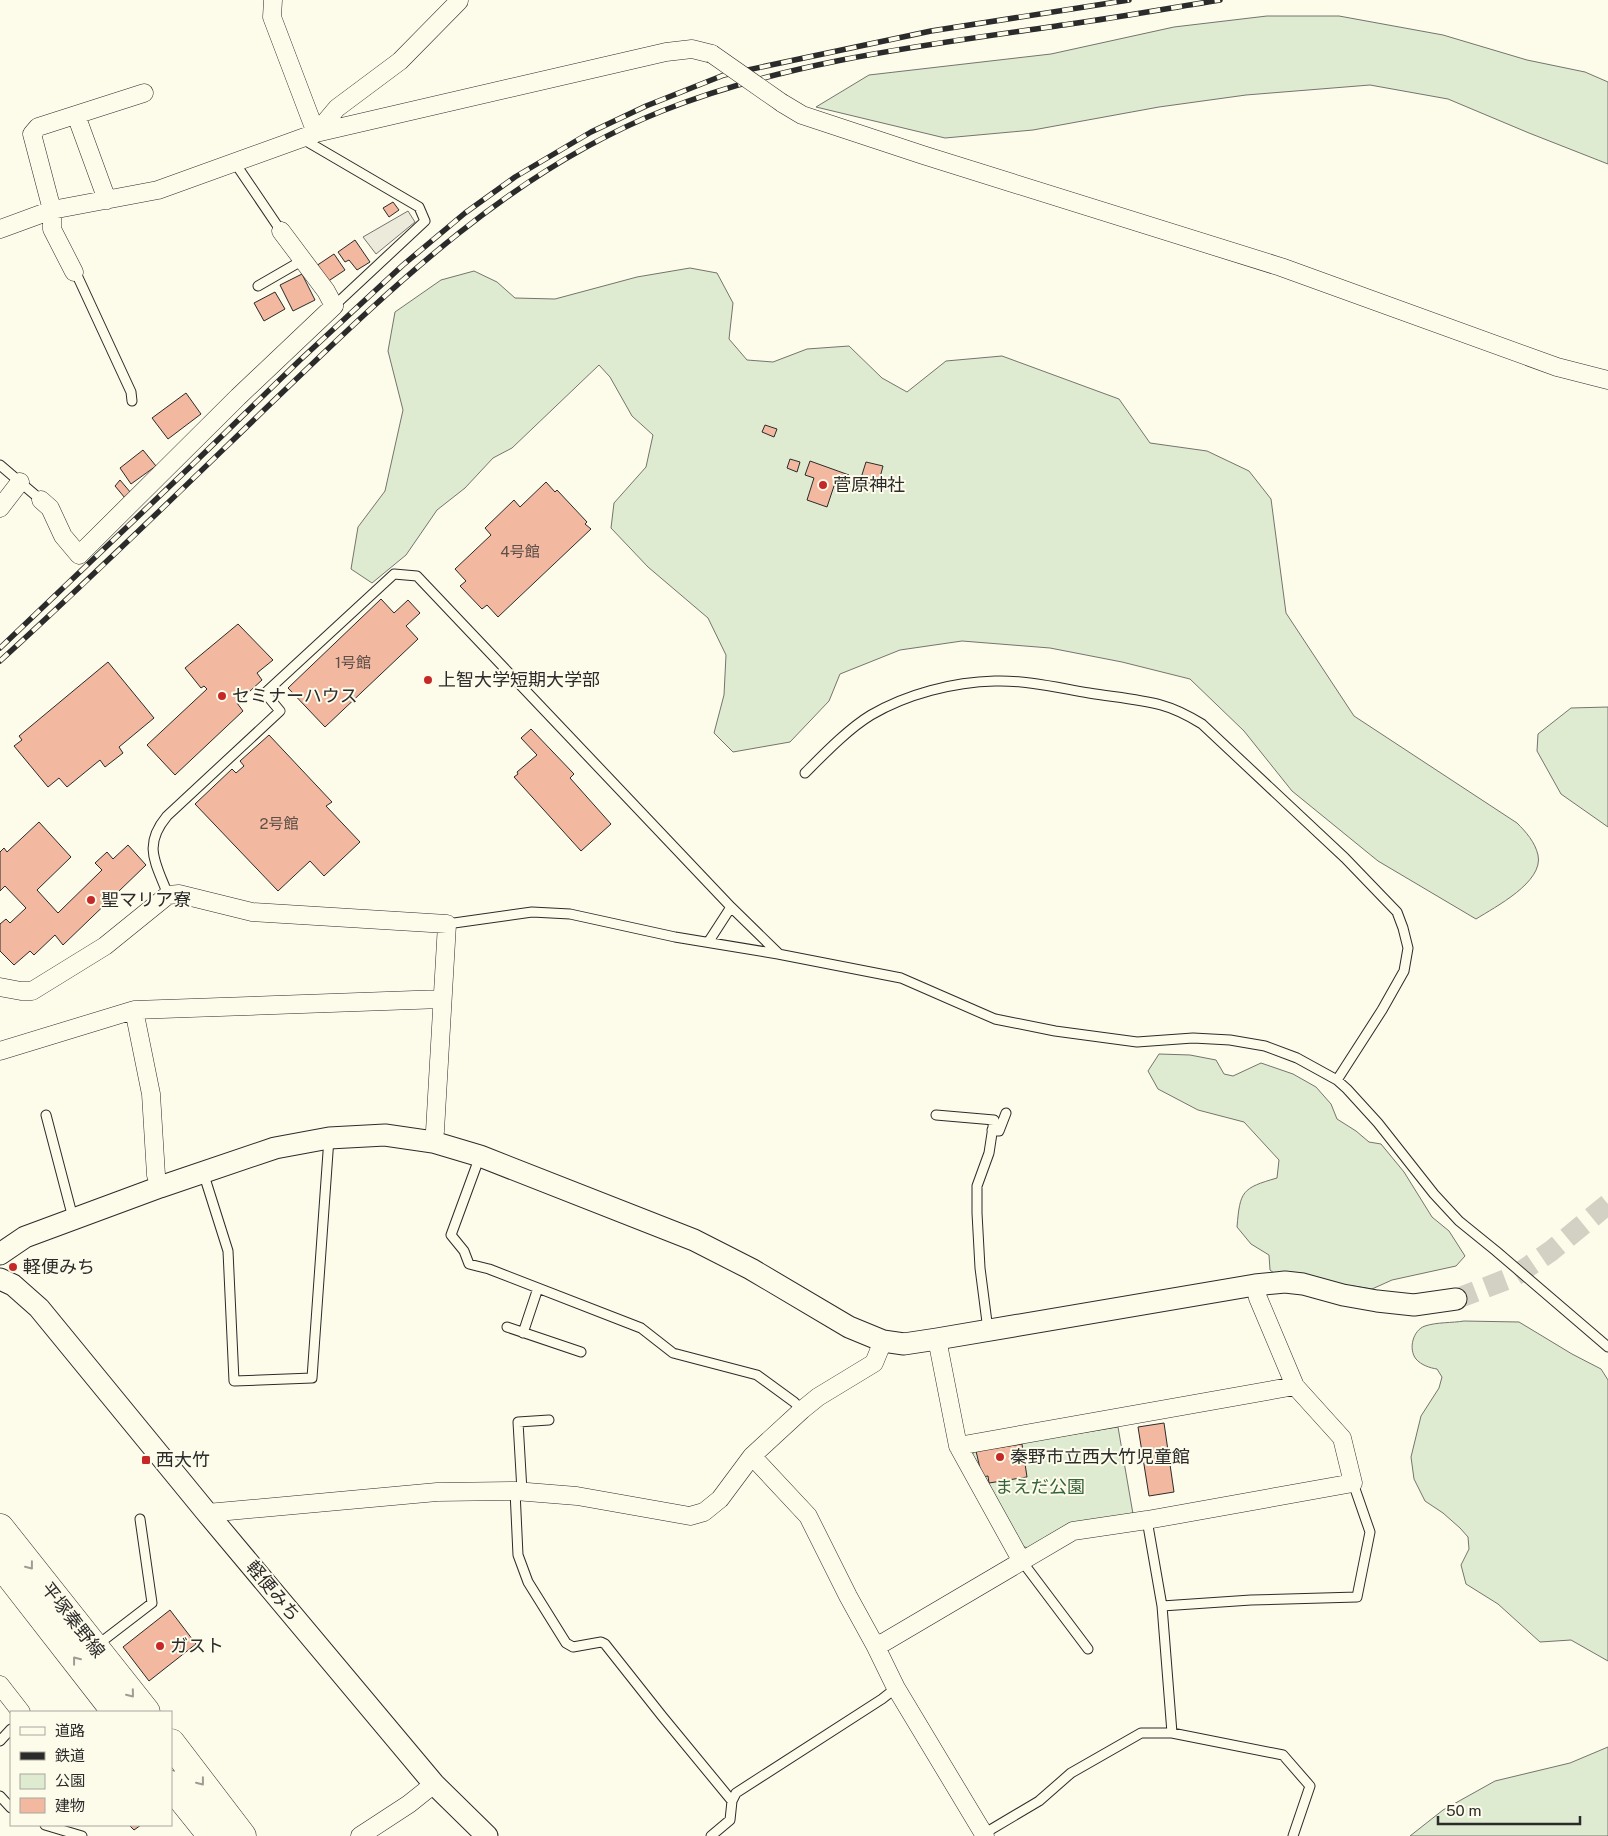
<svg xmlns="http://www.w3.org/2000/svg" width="1608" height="1836" viewBox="0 0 1608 1836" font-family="'Public Sans','Noto Sans JP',sans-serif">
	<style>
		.green { fill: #deebd1; stroke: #74746e }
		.parking { fill: #eceadb; stroke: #74746e }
		.building { fill: #f2b8a0; stroke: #2b2b2b }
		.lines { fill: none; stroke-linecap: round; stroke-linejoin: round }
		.tertiary-tunnel { stroke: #d3d1c4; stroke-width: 21; stroke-dasharray: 21 11; stroke-linecap: butt }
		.service-casing { stroke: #2b2b2b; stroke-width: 11 }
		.minor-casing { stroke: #2b2b2b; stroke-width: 19 }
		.tertiary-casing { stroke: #2b2b2b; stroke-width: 23 }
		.primary-casing { stroke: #2b2b2b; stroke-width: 29 }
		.service { stroke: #fdfbea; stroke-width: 9 }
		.minor { stroke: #fdfbea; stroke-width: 18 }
		.tertiary { stroke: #fdfbea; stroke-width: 21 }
		.primary { stroke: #fdfbea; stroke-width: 28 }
		.rail-casing { stroke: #2b2b2b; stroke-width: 5.5 }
		.rail { stroke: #fdfbea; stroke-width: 4; stroke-dasharray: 11; stroke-linecap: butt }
		.minor-bridge-casing { stroke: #2b2b2b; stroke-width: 19; stroke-linecap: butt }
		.minor-bridge { stroke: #fdfbea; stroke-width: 18 }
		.oneway { stroke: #9e9d94 }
		.poi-dot { fill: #c62828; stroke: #fdfbea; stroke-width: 2 }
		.labels { text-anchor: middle; stroke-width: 4; stroke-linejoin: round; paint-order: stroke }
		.number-label { font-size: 15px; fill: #5d4e48 }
		.poi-label { font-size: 18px; fill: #2b2b2b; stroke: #fdfbea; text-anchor: start }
		.park-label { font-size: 18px; fill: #34623c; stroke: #fdfbea }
		.street-label { font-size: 18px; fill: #2b2b2b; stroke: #fdfbea }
	</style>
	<rect width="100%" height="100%" fill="#fdfbea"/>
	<!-- green -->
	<path class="green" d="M1267 16H1339L1443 35 1527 60 1585 72 1608 82V164L1529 133 1448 99 1370 85 1246 95 1159 107 1033 130 945 138 816 107 869 75 1051 54 1174 27Z
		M690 268 717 273 733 303 729 339 747 360 773 362 807 349 849 346 882 378 907 392 946 361 1002 356 1119 399 1150 443 1207 451 1249 471 1271 499 1286 613 1354 716 1517 823C1526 832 1535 842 1538 855 1544 882 1495 907 1476 919L1378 861 1292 791 1244 731 1190 679 1122 662 1050 648 962 641 900 650 840 674 829 701 790 742 733 752 714 733 724 695 726 655 708 618 648 567 611 528 614 503 646 467 653 435 632 416 610 377 599 365 512 448 493 458 465 488 437 510 406 555 372 583 351 569 358 527 385 491 403 410 388 351 395 312 441 280 474 271 497 282 515 298 555 299 637 277Z
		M1608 707V827L1561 794 1537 751 1538 734 1571 708Z
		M1159 1054 1190 1055 1216 1060 1224 1074 1233 1076 1261 1063 1293 1074 1316 1087 1331 1104 1337 1119 1356 1131 1369 1142 1381 1144 1404 1172 1432 1217 1449 1231 1465 1256 1456 1266 1392 1280 1372 1289 1353 1286 1283 1280 1270 1270 1269 1255 1251 1244 1237 1227C1240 1191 1242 1188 1277 1178L1279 1160 1244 1122 1198 1110 1158 1089 1148 1071Z
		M1464 1321 1519 1322 1572 1354 1601 1369 1608 1380V1661L1571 1640 1540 1642 1498 1604 1466 1584 1461 1565 1469 1549 1468 1537 1460 1528 1443 1513 1425 1501 1414 1479 1411 1457 1421 1416 1439 1388 1442 1377 1437 1369C1430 1368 1421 1365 1416 1359 1408 1349 1413 1330 1425 1326 1437 1322 1452 1323 1464 1321Z
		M1118 1427 1133 1514 1029 1548 1020 1546 970 1459 975 1450Z
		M1608 1747V1836H1410L1443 1810 1495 1781 1570 1763Z"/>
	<!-- parking -->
	<path class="parking" d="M408 211 415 222 376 254 363 237Z"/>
	<!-- building -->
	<path class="building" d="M393 202 399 210 389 217 383 208Z
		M355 240 370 262 357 270 349 260 345 262 338 252Z
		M334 254 345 270 327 282 316 266Z
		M302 274 315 300 293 311 280 285Z
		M275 292 285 309 264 321 254 303Z
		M186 393 201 414 168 439 152 418Z
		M765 425 777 429 774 437 762 432Z
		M143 450 156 466 131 484 120 468Z
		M790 459 800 462 797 472 787 468Z
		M810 461 849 475 845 487 835 483 827 507 807 500 814 478 805 475Z
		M866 462 883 466 878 485 860 481Z
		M120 480 131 493 125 498 115 486Z
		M546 482 555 492 557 490 587 522 585 524 591 529 498 617 487 605 482 609 460 586 466 581 455 569 491 535 485 528 514 500 520 507Z
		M381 599 394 613 408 600 420 613 406 626 418 639 325 727 288 688Z
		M238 624 273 660 257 673 262 680 237 703 243 711 175 775 147 745 207 689 204 686 201 688 185 668Z
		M108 662 154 718 119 747 123 753 105 767 100 760 67 787 59 778 48 787 14 746 22 740 19 736Z
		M531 729 574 774 570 778 611 824 581 851 514 777 518 774 517 772 537 755 521 738Z
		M269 735 332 802 326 806 360 842 324 876 310 861 278 891 195 804 232 769 236 773 244 766 240 761Z
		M39 822 71 857 37 890 58 913 102 870 95 863 107 852 113 859 128 845 146 865 63 945 55 935 34 955 30 951 14 965 0 951V924L6 919 10 923 26 908 5 886 0 891V852L4 848 7 852Z
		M1164 1423 1174 1492 1149 1496 1138 1427Z
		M1022 1444 1027 1477 989 1483 988 1476 982 1477 976 1451Z
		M170 1610 196 1644 149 1681 123 1647Z
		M129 1825H141L134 1830Z"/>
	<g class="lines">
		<!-- tertiary-tunnel -->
		<path class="tertiary-tunnel" d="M1456 1299 1513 1277 1551 1251 1608 1204"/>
		<defs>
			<path id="service" d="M301 138 419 207 425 221 334 306
				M235 163 281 231
				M74 272 76 273 131 392 132 401
				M258 286 303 260
				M0 465 41 500
				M805 773C824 754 848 729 871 715 907 694 953 682 995 681 1026 680 1059 688 1089 693 1113 697 1138 699 1161 705 1176 709 1189 716 1202 724L1345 858 1397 912 1403 928 1408 948 1404 971 1382 1010 1337 1080
				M168 895C156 863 142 846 167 816L280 711 265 693 394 574 417 576 731 907 778 953
				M447 924 532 912 570 914 675 937 778 954 901 978 995 1019 1055 1031 1137 1042 1193 1038 1230 1040 1265 1046 1297 1058 1337 1080 1347 1089 1378 1123 1434 1194 1459 1221 1496 1251 1608 1347
				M709 941 731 907
				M46 1115 73 1218
				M936 1115 994 1120 989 1153 977 1186V1213L980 1268 988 1330
				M992 1130 999 1131 1006 1113
				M480 1156 451 1235 464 1251 469 1264 489 1269 641 1328 673 1353 757 1375 794 1402 802 1410
				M203 1172 228 1251 234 1381 312 1378 329 1138
				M507 1327 581 1352
				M523 1333 538 1288
				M515 1491 518 1555 528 1582 566 1643 573 1647 601 1642 605 1644 662 1716 732 1801
				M522 1491 518 1422 549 1420
				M1147 1520 1162 1606 1172 1733
				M1021 1560 1088 1649
				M1162 1606 1251 1600 1357 1597 1370 1532 1353 1483
				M96 1646 152 1603 140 1519
				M0 1741 11 1729
				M0 1796 11 1808
				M45 1825 82 1836
				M985 1833 1039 1801 1071 1773 1141 1733H1172L1283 1755 1310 1786 1293 1836
				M711 1836 730 1820 732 1801 736 1793 882 1699 896 1688"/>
			<path id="minor" d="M273 0 272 17 316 133 337 108 400 61 459 1
				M782 103 802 115 923 155 1281 267 1557 367 1608 380
				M76 115 107 200
				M0 229 52 210 158 190 316 133 666 52 692 49 712 54
				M74 272 52 229V210L32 134 38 127 144 93
				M41 500 50 508 63 536 79 555 238 397 334 306 326 291 281 231
				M0 508 20 482
				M0 987 21 991H32L105 946 168 895 179 894 252 912 447 924 435 1131 433 1142
				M134 1010 151 1094 156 1175 160 1187
				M0 1051 134 1010 442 999
				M937 1339 958 1446 1021 1560
				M958 1446 1295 1386
				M752 1456 808 1516 848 1596 876 1647 896 1688 985 1836
				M207 1513 437 1492 515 1491 577 1496 690 1516 704 1512 720 1499 752 1456 802 1410 818 1397 874 1363 883 1341
				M876 1647 1073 1531 1147 1520 1353 1483 1342 1438 1295 1386 1258 1298 1255 1285
				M0 1685 21 1712
				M360 1836 409 1804 434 1784"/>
			<path id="tertiary" d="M0 1254 25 1237 160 1187 275 1148 329 1138 385 1135 433 1142 480 1156 694 1240 751 1269 849 1327 883 1341 904 1344 937 1339 1255 1285 1285 1282 1303 1284 1343 1295 1377 1301 1414 1305 1456 1299
				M0 1279 13 1285 39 1308 207 1513 434 1784 487 1836"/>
			<path id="primary" d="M0 1528 146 1712
				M0 1563 116 1712
				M171 1743 242 1836
				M171 1785 212 1836"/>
		</defs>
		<!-- service casing -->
		<use href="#service" class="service-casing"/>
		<!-- minor casing -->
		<use href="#minor" class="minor-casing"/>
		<!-- tertiary casing -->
		<use href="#tertiary" class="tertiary-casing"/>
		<!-- primary casing -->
		<use href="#primary" class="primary-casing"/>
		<!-- service -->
		<use href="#service" class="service"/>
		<!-- minor -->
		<use href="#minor" class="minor"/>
		<!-- tertiary -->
		<use href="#tertiary" class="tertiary"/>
		<!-- primary -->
		<use href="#primary" class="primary"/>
		<defs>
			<path id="rail" d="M0 648 192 465 299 361 403 265 465 213 515 177 591 132 646 106 724 75 931 31 1129 0
				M0 661C89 580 175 496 261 413 382 297 504 174 662 111 790 60 934 44 1070 24 1120 17 1170 8 1220 0"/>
		</defs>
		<!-- rail casing -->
		<use href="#rail" class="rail-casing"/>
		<!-- rail -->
		<use href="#rail" class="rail"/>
		<defs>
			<path id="minor-bridge" d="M712 54 782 103"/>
		</defs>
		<!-- minor-bridge casing -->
		<use href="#minor-bridge" class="minor-bridge-casing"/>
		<!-- minor-bridge -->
		<use href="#minor-bridge" class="minor-bridge"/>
	</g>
	<!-- one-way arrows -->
	<defs><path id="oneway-chevron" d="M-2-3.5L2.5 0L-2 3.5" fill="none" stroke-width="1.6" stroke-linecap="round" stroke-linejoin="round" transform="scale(1.25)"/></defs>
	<g class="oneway">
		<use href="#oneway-chevron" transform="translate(30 1566) rotate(52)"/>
		<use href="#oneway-chevron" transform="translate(76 1660) rotate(-128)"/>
		<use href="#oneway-chevron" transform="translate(131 1694) rotate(51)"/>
		<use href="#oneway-chevron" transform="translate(201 1782) rotate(52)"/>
	</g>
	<!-- markers -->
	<g class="poi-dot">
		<circle cx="823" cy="485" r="5"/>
		<circle cx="428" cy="680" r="5"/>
		<circle cx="222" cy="696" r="5"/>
		<circle cx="91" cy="900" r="5"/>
		<circle cx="13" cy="1267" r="5"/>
		<circle cx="1000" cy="1457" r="5"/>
		<rect x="141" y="1455" width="10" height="10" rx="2.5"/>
		<circle cx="160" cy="1646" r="5"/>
	</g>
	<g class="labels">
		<!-- number labels -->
		<g class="number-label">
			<text x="520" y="557">4号館</text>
			<text x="353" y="668">1号館</text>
			<text x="279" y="829">2号館</text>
		</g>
		<!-- poi labels -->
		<g class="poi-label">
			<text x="833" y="491">菅原神社</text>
			<text x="438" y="686">上智大学短期大学部</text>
			<text x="232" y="702">セミナーハウス</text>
			<text x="101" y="906">聖マリア寮</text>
			<text x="23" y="1273">軽便みち</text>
			<text x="1010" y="1463">秦野市立西大竹児童館</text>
			<text x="156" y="1466">西大竹</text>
			<text x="170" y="1652">ガスト</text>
		</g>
		<!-- park labels -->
		<g class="park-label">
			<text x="1040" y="1493">まえだ公園</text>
		</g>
		<!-- street labels -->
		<g class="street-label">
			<text transform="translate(273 1591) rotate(50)" y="6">軽便みち</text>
			<text transform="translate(73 1620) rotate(52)" y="6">平塚秦野線</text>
		</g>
	</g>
	<!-- legend -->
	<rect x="10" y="1711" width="162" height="115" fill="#fdfbea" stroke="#a9a89e"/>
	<rect x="20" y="1727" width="25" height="8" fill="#fdfbea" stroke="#a9a89e"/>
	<text x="55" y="1736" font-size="15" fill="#2b2b2b">道路</text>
	<rect x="20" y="1752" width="25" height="8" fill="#2b2b2b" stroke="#a9a89e"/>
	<text x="55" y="1761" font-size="15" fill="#2b2b2b">鉄道</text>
	<rect x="20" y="1774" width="25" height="15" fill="#deebd1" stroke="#a9a89e"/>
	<text x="55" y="1786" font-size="15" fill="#2b2b2b">公園</text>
	<rect x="20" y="1798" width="25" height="15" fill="#f2b8a0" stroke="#a9a89e"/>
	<text x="55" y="1811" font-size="15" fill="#2b2b2b">建物</text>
	<!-- scale -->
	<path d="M1438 1816v8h142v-8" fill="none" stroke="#2b2b2b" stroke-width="2.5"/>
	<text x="1446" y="1816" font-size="15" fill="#2b2b2b" stroke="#fdfbea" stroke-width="4" paint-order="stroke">50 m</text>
</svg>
